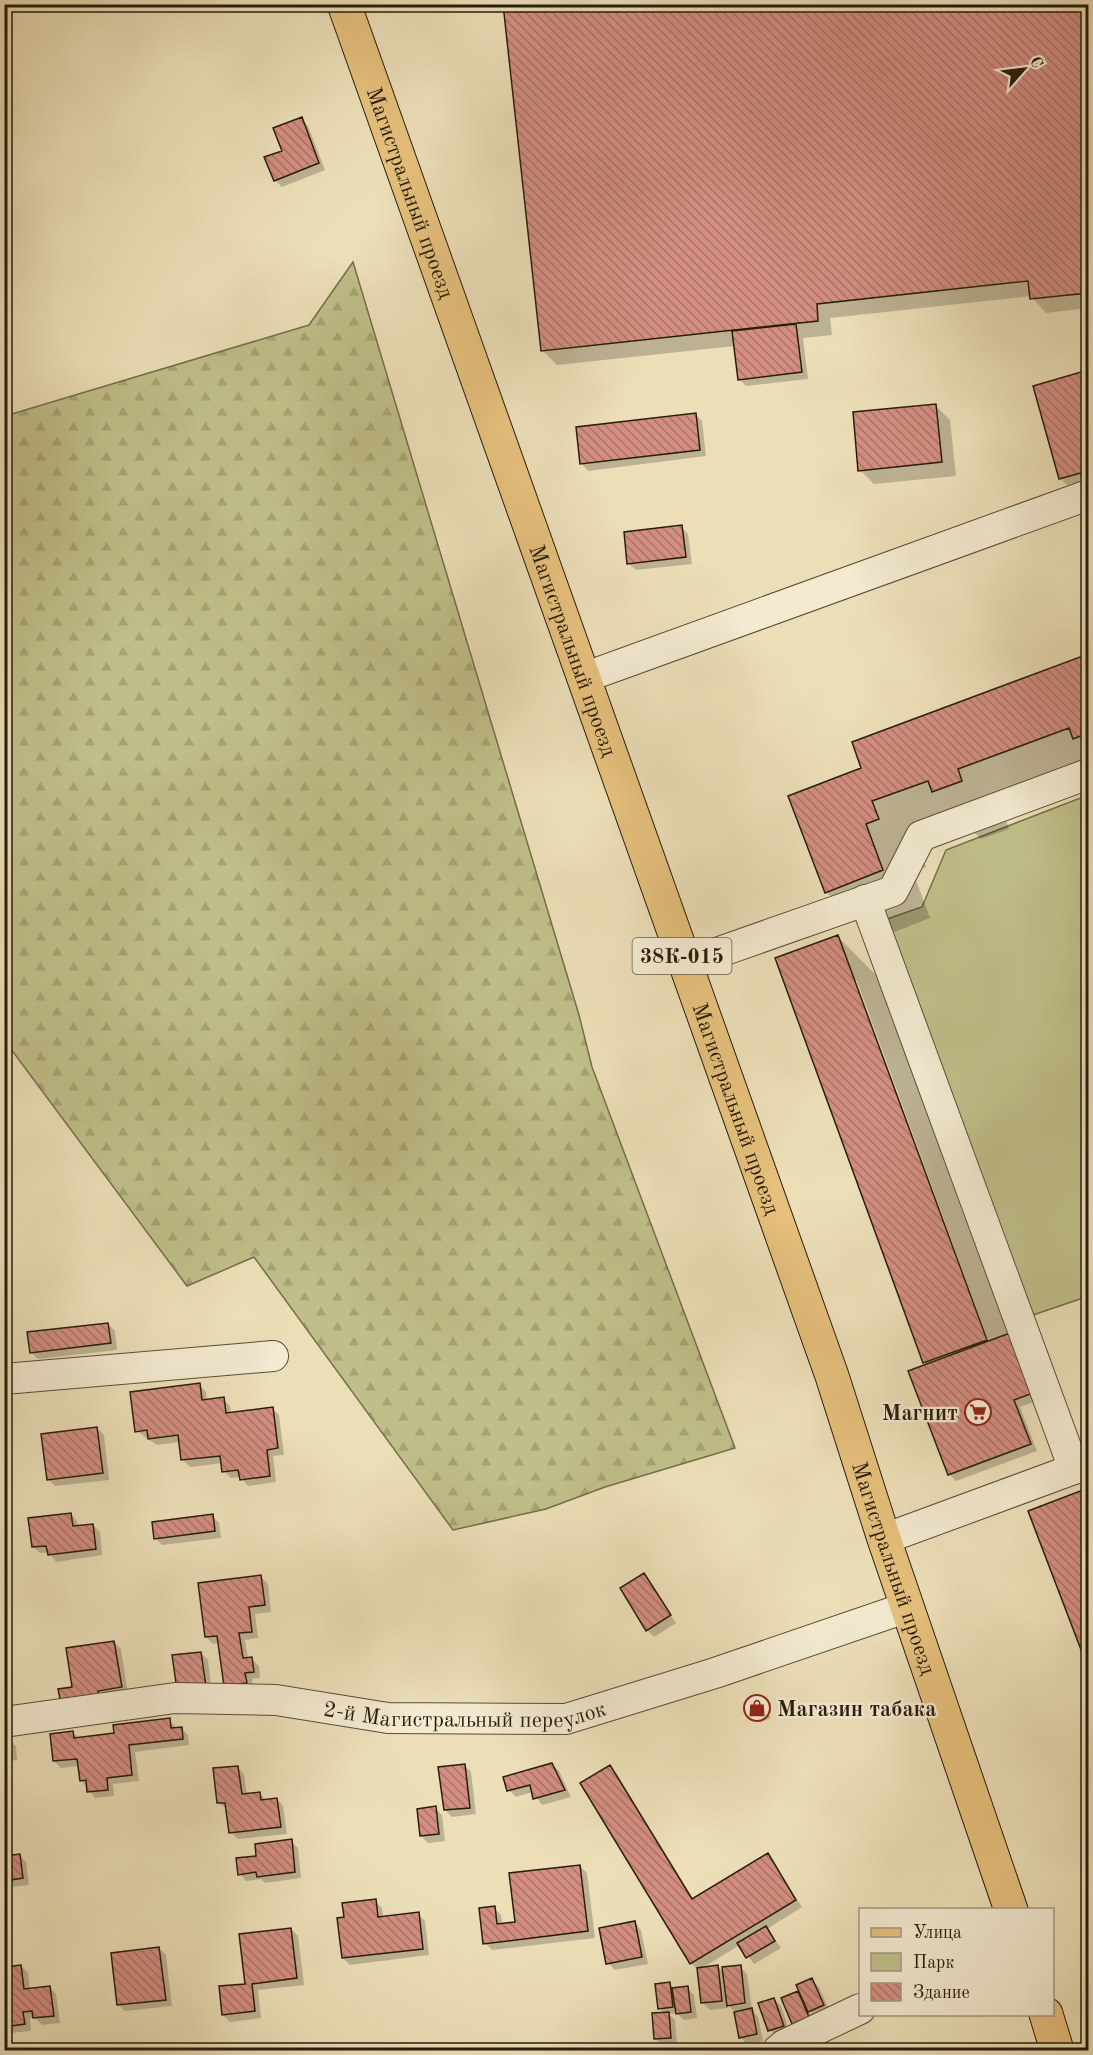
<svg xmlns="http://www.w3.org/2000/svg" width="1093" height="2055" viewBox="0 0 1093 2055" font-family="'Old Standard TT',serif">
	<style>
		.forest { fill: url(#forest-firs); stroke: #746e4c; stroke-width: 1.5 }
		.park { fill: #c0bf89; stroke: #746e4c; stroke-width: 1.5 }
		.shadow { fill: #0003; fill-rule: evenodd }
		.building { fill: url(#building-back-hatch); stroke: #271c0e; stroke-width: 1.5 }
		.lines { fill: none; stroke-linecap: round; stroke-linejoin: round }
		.minor-casing { stroke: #584d38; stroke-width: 32 }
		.major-casing { stroke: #271c0e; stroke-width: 35 }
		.minor { stroke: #f3ead1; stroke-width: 30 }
		.major { stroke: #e6c07c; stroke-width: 33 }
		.labels { text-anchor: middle; stroke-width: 4.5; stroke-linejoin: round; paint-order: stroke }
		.shield { fill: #f3ead1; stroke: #645a48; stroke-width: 1.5 }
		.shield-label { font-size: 21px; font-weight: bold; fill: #271c0e }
		.street-label { font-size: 22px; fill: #271c0e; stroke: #f3ead1 }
		.poi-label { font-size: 22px; font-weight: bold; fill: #271c0e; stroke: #f3ead1; text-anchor: end }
	</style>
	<defs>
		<pattern id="forest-firs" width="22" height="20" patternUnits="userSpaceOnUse" patternTransform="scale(1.5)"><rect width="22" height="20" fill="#c0bf89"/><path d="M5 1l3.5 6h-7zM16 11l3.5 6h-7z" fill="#a5a475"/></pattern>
		<pattern id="building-back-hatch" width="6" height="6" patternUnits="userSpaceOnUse" patternTransform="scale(1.5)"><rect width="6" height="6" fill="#d38e81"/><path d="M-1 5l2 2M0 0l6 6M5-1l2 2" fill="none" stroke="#ab7368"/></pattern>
	</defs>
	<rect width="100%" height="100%" fill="#ecdfb8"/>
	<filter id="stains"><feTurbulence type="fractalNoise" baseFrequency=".00333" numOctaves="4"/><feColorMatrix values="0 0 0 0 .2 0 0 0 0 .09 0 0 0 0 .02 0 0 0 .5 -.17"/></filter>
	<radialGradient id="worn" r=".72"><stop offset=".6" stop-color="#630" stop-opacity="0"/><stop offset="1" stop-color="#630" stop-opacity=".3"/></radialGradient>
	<!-- forest -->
	<path class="forest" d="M353 262 579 1015 592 1067 735 1448 605 1487 546 1509 453 1530 254 1257 187 1286 5 1041V416L309 325Z"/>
	<!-- park -->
	<path class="park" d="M1088 795V1310L1083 1298 1030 1316 884 920 922 907 946 850Z"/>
	<!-- shadow -->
	<path class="shadow" d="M504 4H1088V308L1046 313 1031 296 830 318 832 335 803 338 808 379 746 386 739 379 735 346 557 365 543 351Z
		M301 119 308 126 325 170 282 187 275 180 284 151Z
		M1088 371V479L1067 485 1060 478 1034 387Z
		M936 406 950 420 956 476 874 484 860 470Z
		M695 414 702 421 706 456 588 471 582 464Z
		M681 527 688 534 692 564 636 570 629 564Z
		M1088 655V786L1005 817 1009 829 981 839 972 830 919 849 926 867 913 872 930 918 874 940 826 892 863 769 854 743Z
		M838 937 876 975 1008 1335 1039 1400 1020 1407 1037 1451 956 1481 949 1474 928 1365 925 1362ZM853 981H857L990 1346 988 1347Z
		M4 1298 7 1310H4Z
		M108 1324 115 1331 117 1350 38 1359 31 1352Z
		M199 1385 206 1392 207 1401 223 1399 230 1406 231 1413 272 1408 279 1415 284 1455 273 1456 276 1482 248 1486 241 1477 231 1478 224 1471 223 1463 190 1467 183 1460 180 1442 157 1445 137 1431Z
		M97 1428 104 1435 109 1480 55 1486 48 1479Z
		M1088 1489V1664L1030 1512Z
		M71 1514 77 1521 78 1527 93 1525 100 1532 102 1555 56 1562 49 1552 40 1553 33 1547Z
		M212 1516 219 1523 221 1538 162 1545 155 1538Z
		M644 1575 676 1623 654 1637 647 1630Z
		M261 1577 268 1584 271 1612 255 1614 258 1638 245 1640 248 1659H252L259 1666 260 1678 252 1679 253 1689 232 1692 220 1643 213 1644 206 1637Z
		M114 1642 121 1649 128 1694 104 1697 74 1688Z
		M201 1653 208 1660 212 1693 174 1657Z
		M760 1702 771 1718 762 1721 755 1714Z
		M169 1719 177 1729 181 1728 188 1735 189 1745 135 1752 139 1781 113 1784 114 1796 95 1798 81 1780 79 1766 61 1768 54 1761 73 1732 79 1739 116 1735Z
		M4 1739H9L16 1746 17 1760 4 1762Z
		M552 1764 559 1771 571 1797 542 1805 533 1792 516 1797 509 1790Z
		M464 1765 471 1772 476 1814 452 1817 445 1810Z
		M237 1767 244 1774 247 1795 259 1793 266 1800 277 1799 283 1806 287 1834 238 1839 231 1832 228 1809 218 1803Z
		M610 1767 617 1774 694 1900 768 1855 802 1907 767 1929 781 1948 754 1964 740 1945 700 1969 717 1966 724 1973 740 1967 747 1974 752 2010 758 2017 763 2041 747 2044 740 2037 735 2012 728 2005V2008L710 2010 703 2003 699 1971 691 1963Z
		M435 1808 442 1815 445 1841 428 1843 421 1836Z
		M291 1841 298 1848 301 1878 265 1883 261 1879 246 1881 240 1874 258 1857Z
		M19 1855 26 1862 29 1885 11 1887 4 1880Z
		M580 1866 587 1873 595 1938 492 1950 485 1943 494 1908 501 1915 502 1925 517 1924Z
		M375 1901 382 1908 383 1918 418 1914 425 1921 429 1955 350 1965 343 1958 345 1918Z
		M635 1923 641 1930 648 1964 615 1970 608 1963Z
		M291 1929 298 1936 304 1985 258 1990 261 2018 230 2022 223 2015Z
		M159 1948 166 1955 172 2006 125 2011 119 2005Z
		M21 1966 28 1973 30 1990 49 1987 56 1994 60 2023 42 2025 35 2018H30L31 2031 11 2033 4 2027V1968Z
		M812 1980 819 1987 830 2012 816 2018 809 2010 815 2024 800 2030 793 2023 797 1992 804 1999Z
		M669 1984 675 1989 687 1988 694 1995 697 2018 684 2020 677 2013 669 2014 675 2020 677 2045 663 2046 656 2039 665 2013 659 2008Z
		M774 1999 781 2006 790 2033 777 2037 770 2030Z"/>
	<!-- building -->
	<path class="building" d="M503 4H1088V293L1030 299 1028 281 817 304 818 321 541 351Z
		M302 117 319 163 274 181 264 157 282 151 273 128Z
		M796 324 802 372 738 380 732 331Z
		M1088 370V471L1059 479 1033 386Z
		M936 404 942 462 858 471 853 412Z
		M696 413 700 450 580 464 576 427Z
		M682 525 686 557 627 564 624 532Z
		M1088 654V733L1073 739 1069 728 958 769 962 781 932 792 928 781 872 801 879 819 866 824 883 870 825 893 788 796 861 768 852 742Z
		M838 935 987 1340 923 1363 775 958Z
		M108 1323 111 1343 30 1353 27 1332Z
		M1010 1333 1033 1393 1014 1400 1031 1444 948 1475 908 1371Z
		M200 1383 202 1400 224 1397 226 1413 273 1407 278 1448 267 1450 270 1476 240 1480 238 1470 222 1472 220 1456 181 1460 178 1435 148 1439 147 1430 135 1432 130 1392Z
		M97 1427 103 1473 47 1480 41 1434Z
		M1088 1488V1668L1028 1511Z
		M71 1513 73 1526 93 1524 96 1549 48 1555 46 1546 32 1547 28 1518Z
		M213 1514 215 1531 154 1539 152 1522Z
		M644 1573 671 1615 646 1631 620 1588Z
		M261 1575 265 1605 249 1607 252 1632 239 1633 243 1658 252 1657 254 1672 245 1673 247 1683 224 1686 217 1636 205 1637 198 1583Z
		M114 1641 122 1687 98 1691 99 1698 61 1704 58 1689 72 1687 66 1648Z
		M201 1652 206 1686 177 1690 172 1655Z
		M760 1701 765 1711 754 1715 750 1705Z
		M170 1718 171 1728 182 1727 183 1739 129 1745 132 1775 107 1778 108 1790 87 1792 86 1780 80 1781 77 1759 53 1761 50 1734 73 1731 74 1738 114 1733 113 1725Z
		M9 1737 11 1754H4V1738Z
		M552 1763 565 1790 533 1799 530 1785 507 1791 503 1777Z
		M465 1764 470 1808 444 1810 438 1767Z
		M610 1765 692 1899 768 1853 796 1900 690 1964 580 1783Z
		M238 1766 242 1794 260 1792 261 1800 277 1798 281 1827 229 1833 225 1803H217L213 1768Z
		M436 1806 439 1834 420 1836 417 1809Z
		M292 1839 295 1872 257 1877 256 1872 238 1875 236 1858 256 1856 255 1844Z
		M20 1854 23 1878 4 1881V1856Z
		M580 1865 588 1931 483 1944 479 1908 495 1906 497 1924 515 1922 509 1873Z
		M376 1899 378 1917 419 1912 423 1949 342 1958 337 1918 344 1917 342 1903Z
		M635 1921 642 1957 606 1964 599 1928Z
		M766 1926 775 1941 746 1958 737 1943Z
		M291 1928 297 1978 252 1984 255 2011 222 2015 219 1986 245 1984 239 1934Z
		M159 1947 166 2000 117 2005 111 1953Z
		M21 1965 24 1989 50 1986 54 2016 33 2018 32 2011 23 2012 25 2024 4 2027V1967Z
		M718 1965 722 2001 701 2003 697 1968Z
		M741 1965 745 2003 727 2006 722 1967Z
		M812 1978 824 2005 808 2012 796 1985Z
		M670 1982 673 2007 658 2009 655 1984Z
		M688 1986 691 2012 676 2014 672 1988Z
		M798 1991 809 2017 792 2024 781 1998Z
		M774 1998 784 2026 768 2031 758 2003Z
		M752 2008 757 2034 739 2038 734 2012Z
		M669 2012 671 2038 654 2039 652 2013Z"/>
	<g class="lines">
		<defs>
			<g id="minor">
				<path d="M583 678 1088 495"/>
				<path d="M865 900 1074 1469 1088 1463"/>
				<path d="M685 964 893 891 921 836 1088 774"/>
				<path d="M4 1379 273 1356"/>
				<path d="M884 1539 1074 1469"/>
				<path id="s1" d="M4 1722 175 1698 276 1700 388 1718 566 1719 715 1673 908 1607"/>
				<path d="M778 2050 784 2045 860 2009"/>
			</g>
			<g id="major">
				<path id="s2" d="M344 4 832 1376 884 1539 1011 1910"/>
				<path d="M1046 2014 1057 2050"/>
			</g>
		</defs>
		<!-- minor casing -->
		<use href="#minor" class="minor-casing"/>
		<!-- major casing -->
		<use href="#major" class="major-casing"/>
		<!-- minor -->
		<use href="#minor" class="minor"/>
		<!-- major -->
		<use href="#major" class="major"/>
	</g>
	<!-- icons -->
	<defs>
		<symbol id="supermarket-ring" viewBox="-11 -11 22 22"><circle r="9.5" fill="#f3ead1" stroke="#8f2418" stroke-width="1.5"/><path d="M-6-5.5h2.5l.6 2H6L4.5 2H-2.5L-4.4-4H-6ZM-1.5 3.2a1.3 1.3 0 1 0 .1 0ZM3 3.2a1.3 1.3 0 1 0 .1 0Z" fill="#8f2418"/></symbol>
		<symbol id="shop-ring" viewBox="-11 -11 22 22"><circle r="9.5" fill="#f3ead1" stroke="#8f2418" stroke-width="1.5"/><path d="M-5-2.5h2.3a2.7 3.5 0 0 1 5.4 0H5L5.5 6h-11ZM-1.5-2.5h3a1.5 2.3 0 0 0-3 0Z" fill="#8f2418"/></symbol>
	</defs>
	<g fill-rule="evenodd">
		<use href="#supermarket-ring" x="963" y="1397" width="30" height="30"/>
		<use href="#shop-ring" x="742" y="1693" width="30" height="30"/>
	</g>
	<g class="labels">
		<!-- shield labels -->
		<rect class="shield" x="632.5" y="938" width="99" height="36" rx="4.5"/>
		<g class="shield-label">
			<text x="682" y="963">38К-015</text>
		</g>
		<!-- street labels -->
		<g class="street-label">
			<text dy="8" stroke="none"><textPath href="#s2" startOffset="200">Магистральный проезд</textPath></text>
			<text dy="8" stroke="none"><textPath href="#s2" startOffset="686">Магистральный проезд</textPath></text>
			<text dy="8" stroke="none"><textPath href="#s2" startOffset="1172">Магистральный проезд</textPath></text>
			<text dy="8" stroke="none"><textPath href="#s2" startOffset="1658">Магистральный проезд</textPath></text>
			<text dy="8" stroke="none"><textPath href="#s1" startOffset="464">2-й Магистральный переулок</textPath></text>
		</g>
		<!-- poi labels -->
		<g class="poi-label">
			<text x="958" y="1420">Магнит</text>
			<text x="777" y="1716" text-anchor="start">Магазин табака</text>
		</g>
	</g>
	<!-- margin -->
	<rect width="1093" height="2055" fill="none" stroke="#ecdfb8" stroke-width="24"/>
	<rect x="6" y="6" width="1081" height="2043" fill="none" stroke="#271c0e" stroke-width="3"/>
	<rect x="12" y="12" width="1069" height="2031" fill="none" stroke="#271c0e" stroke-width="1.5"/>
	<!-- legend -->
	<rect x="859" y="1908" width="195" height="108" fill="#f3ead1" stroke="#a19883" stroke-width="1.5"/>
	<rect x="871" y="1928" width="30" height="9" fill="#e6c07c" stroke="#a19883" stroke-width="1.5"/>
	<text x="913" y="1938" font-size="18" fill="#271c0e">Улица</text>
	<rect x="871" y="1953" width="30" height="18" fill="#c0bf89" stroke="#a19883" stroke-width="1.5"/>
	<text x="913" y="1968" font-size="18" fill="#271c0e">Парк</text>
	<rect x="871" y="1983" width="30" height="18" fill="url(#building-back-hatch)" stroke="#a19883" stroke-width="1.5"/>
	<text x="913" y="1998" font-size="18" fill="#271c0e">Здание</text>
	<!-- north arrow -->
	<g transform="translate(1024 69) rotate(62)" stroke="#f3ead1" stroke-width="4.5" paint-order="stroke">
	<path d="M0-4.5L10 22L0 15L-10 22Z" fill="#271c0e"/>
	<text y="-9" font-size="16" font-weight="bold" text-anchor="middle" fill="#271c0e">С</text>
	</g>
	<rect width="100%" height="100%" filter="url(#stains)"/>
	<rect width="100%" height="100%" fill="url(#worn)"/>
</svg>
